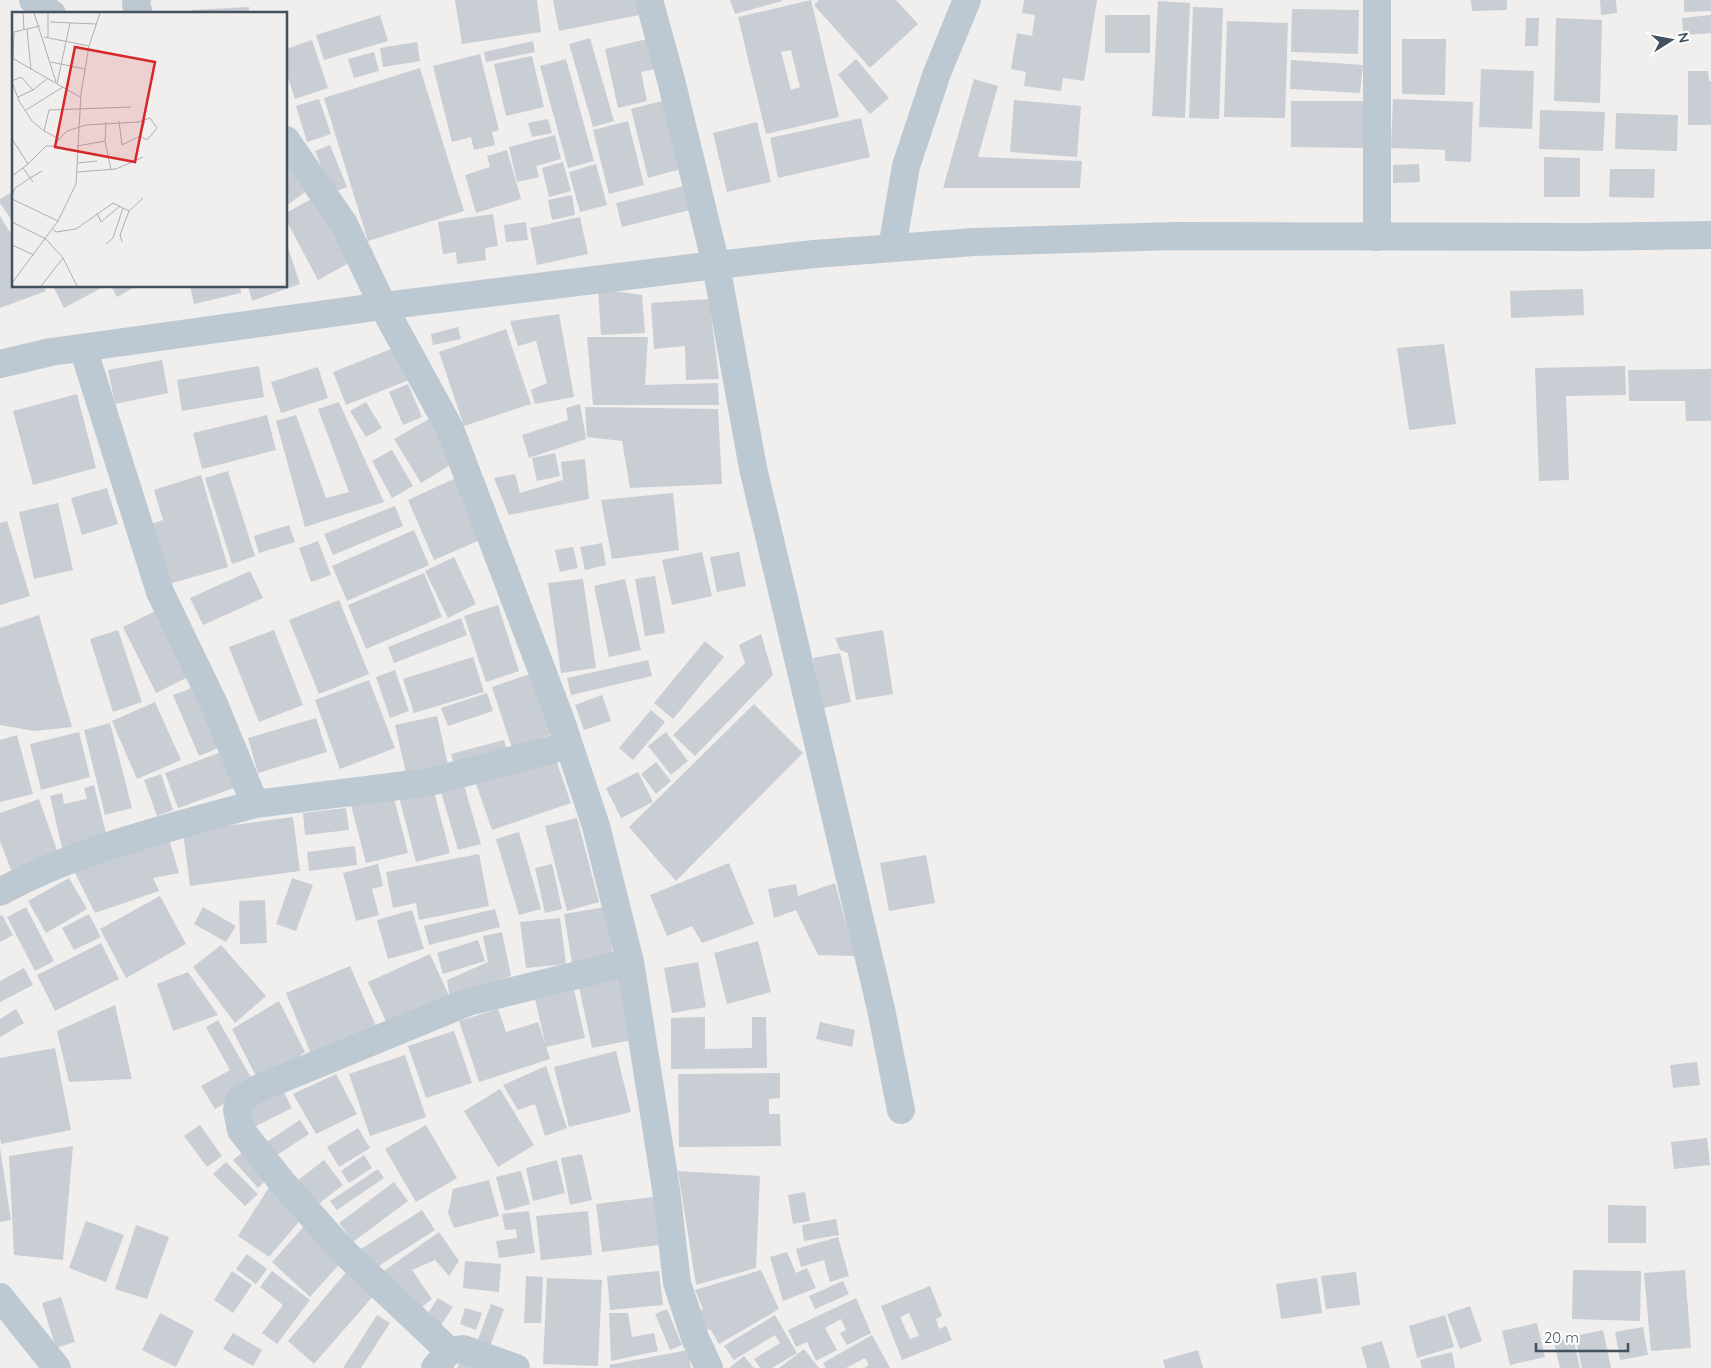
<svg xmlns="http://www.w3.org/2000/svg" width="1711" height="1368" viewBox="0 0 1711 1368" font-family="Quicksand,sans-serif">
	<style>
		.building { fill: #c9cdd4; fill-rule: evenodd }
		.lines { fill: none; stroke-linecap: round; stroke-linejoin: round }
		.minor { stroke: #bdc9d2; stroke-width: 28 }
		.tertiary { stroke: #bdc9d2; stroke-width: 28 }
		.inset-road { fill: none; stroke: #acafb4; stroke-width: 1 }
		.view { fill: #d62828; fill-opacity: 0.15; stroke: #d62828; stroke-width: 2.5 }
		.inset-edge { fill: none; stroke: #44515e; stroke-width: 2.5 }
	</style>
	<rect width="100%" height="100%" fill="#f1eeee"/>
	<!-- building -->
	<path class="building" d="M455 0H537L541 32 462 44Z
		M553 0H636L639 15 559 31Z
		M730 0H782V1L735 14Z
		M811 0 839 117 766 134 738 17ZM791 50 800 87 791 90 781 52Z
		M819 0H896L918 24 870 68 814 5Z
		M1024 0H1097L1084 81 1063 78 1061 91 1024 86 1026 72 1011 69 1017 33 1032 36 1035 15 1022 13Z
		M1471 0H1507V10L1472 11Z
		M1600 0H1616L1617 13 1601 15Z
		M1684 0H1711V11L1684 12Z
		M1158 1 1190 3 1185 118 1152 116Z
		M249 7V14H193L192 10Z
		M1193 7 1223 8 1219 119 1189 118Z
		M1292 9 1359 10 1358 54 1291 52Z
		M380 15 388 41 324 60 316 35Z
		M1105 15H1150V53H1105Z
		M1711 15V33L1683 35 1682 18Z
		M1526 18H1539L1538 46H1525Z
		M1556 18 1602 20 1600 103 1554 101Z
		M1227 21 1288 23 1285 118 1224 117Z
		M590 38 614 121 593 127 569 44Z
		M647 39 655 69 641 72 647 101 618 108 605 49Z
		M1402 39H1446L1445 95 1402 94Z
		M312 40 328 88 295 99 286 72V49Z
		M533 41 535 52 486 62 484 52Z
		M417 42 420 61 383 67 380 48Z
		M374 52 379 71 354 78 348 59Z
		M480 54 499 130 492 132 495 145 474 150 471 137 452 142 433 66Z
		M532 56 544 107 506 116 494 64Z
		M566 59 594 161 568 168 540 66Z
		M856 59 889 98 870 114 838 75Z
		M1291 60 1363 65 1360 93 1290 89Z
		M420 68 464 211 368 241 324 98Z
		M1481 69 1534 71 1532 129 1479 127Z
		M1688 71H1708L1709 81H1711V125H1688Z
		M974 79 998 86 978 157 1082 161 1080 188H943Z
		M319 99 331 134 307 142 296 106Z
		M1393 99 1473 102 1471 162 1445 161V150L1391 148Z
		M666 100 684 168 648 178 631 109Z
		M1014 100 1081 106 1077 157 1010 152Z
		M1291 101H1365V148L1291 147Z
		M1540 110 1605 112 1603 151 1539 149Z
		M1616 113 1678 115 1677 151 1615 149Z
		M861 118 870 157 778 178 770 138Z
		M548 119 552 133 532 137 528 123Z
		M628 121 644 185 609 194 593 130Z
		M757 122 771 182 727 192 713 133Z
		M555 135 561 159 536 166 539 177 517 182 509 147Z
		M330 145 347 187 332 193 315 151Z
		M507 150 521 199 476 213 465 175 490 167 487 156Z
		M1544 157 1580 158V197H1544Z
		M563 162 571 191 549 197 542 168Z
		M290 164 309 189 286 206V167Z
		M596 164 607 205 580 212 569 172Z
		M1419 164 1420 182 1393 183V165Z
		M1610 169H1655L1654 198 1609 197Z
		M688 185 694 209 622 227 616 203Z
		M14 191V224L0 203V199Z
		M572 195 575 215 552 220 548 200Z
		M315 197 349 263 318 280 286 220V213Z
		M493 214 498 246 485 248 486 260 457 264 456 252 443 254 438 222Z
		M0 216 14 239V286H43L46 291 0 308Z
		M580 217 588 254 537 265 530 228Z
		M526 222 528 240 506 242 504 225Z
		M287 244 300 284 252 301 248 286H286Z
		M53 286H105L64 308Z
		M111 286H137L117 297Z
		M190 286H240L241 293 194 304Z
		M598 289 642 295 645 333 601 335Z
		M1583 289 1584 315 1511 318 1510 291Z
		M709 299 719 379 686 380 685 346 654 349 651 303Z
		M559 314 574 397 535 404 531 390 547 383 536 341 518 346 510 321Z
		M458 327 461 339 433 345 431 334Z
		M506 329 531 404 464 426 439 352Z
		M587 337H648L645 385 718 383 719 405H593Z
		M1444 344 1456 424 1409 430 1397 348Z
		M396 347 409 380 346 405 333 372Z
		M162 360 168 393 115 404 108 370Z
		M259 366 264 397 182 411 177 380Z
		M1625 366 1626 395 1566 396 1569 480 1539 481 1535 368Z
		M318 367 328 398 281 413 271 382Z
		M1711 369V421H1686L1685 401H1629L1628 370Z
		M408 384 422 417 403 425 389 392Z
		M77 394 96 468 33 485 13 411Z
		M339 402 384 502 305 527 276 421 296 415 326 498 349 492 318 409Z
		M366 402 382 428 366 437 350 411Z
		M580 404 586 439 529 458 522 435 568 420 566 408Z
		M585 407 718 409 722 484 630 488 622 441 587 437Z
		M267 415 276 450 202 469 193 433Z
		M429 419 455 462 421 483 394 439Z
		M392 450 413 486 392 498 372 461Z
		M555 453 560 476 537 481 532 458Z
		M585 459 589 499 509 515 494 478 515 474 520 493 563 480 561 462Z
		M228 471 255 556 232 564 205 478Z
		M201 475 228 567 169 584 151 524 163 520 154 490Z
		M460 476 487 537 434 560 408 500Z
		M107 488 118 524 82 535 71 498Z
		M673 493 679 550 612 559 601 500Z
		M58 503 73 570 34 579 19 512Z
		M395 506 403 526 333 555 324 534Z
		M7 521 30 596 0 605V523Z
		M289 525 295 542 259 553 254 536Z
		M414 530 429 565 347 601 332 566Z
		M318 541 331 575 311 582 299 548Z
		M602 543 606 565 585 570 580 547Z
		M573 547 578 568 560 572 555 550Z
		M702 552 712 596 672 605 662 560Z
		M739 552 746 586 717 592 710 557Z
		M454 557 476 604 448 618 425 571Z
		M250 571 263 598 203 625 190 598Z
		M424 573 442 617 366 649 348 605Z
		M655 576 665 633 645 636 635 579Z
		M583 579 596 668 561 673 548 583Z
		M625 579 641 650 609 657 594 586Z
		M339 600 369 674 319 694 289 620Z
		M498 605 519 671 486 682 464 616Z
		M157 610 190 676 156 693 123 627Z
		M39 615 72 727 34 731 0 725V628Z
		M461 618 467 635 394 663 388 647Z
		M118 630 142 702 113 712 90 639Z
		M274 630 303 705 259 722 229 647Z
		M883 630 893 694 856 700 848 653 840 650 835 638Z
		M761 634 773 675 695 756 673 735 745 663 739 645Z
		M705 641 724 657 673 719 654 703Z
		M840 653 851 702 823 708 813 658Z
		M473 657 484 692 414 713 403 679Z
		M648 660 652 676 571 695 567 678Z
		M395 670 409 711 390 718 376 677Z
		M533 673 553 734 512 748 492 687Z
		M369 680 395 748 340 769 315 700Z
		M197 686 223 746 199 756 173 695Z
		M487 693 493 711 448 726 441 708Z
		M602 695 611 721 584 730 575 705Z
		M155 702 181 760 137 779 112 721Z
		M754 704 803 753 676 881 629 827Z
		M651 710 665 722 633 760 619 748Z
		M437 716 450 773 408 782 395 725Z
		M316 718 327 752 258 773 248 738Z
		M110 723 132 808 105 815 84 730Z
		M79 732 90 777 41 790 30 744Z
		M666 732 688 761 671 775 648 746Z
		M17 735 33 794 0 802V740Z
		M504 740 509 757 456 771 451 754Z
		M221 752 234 788 178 808 165 773Z
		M555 757 571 803 492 830 476 784Z
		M656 762 671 781 656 794 641 774Z
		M638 772 653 802 621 818 606 788Z
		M161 774 173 810 157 816 144 780Z
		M462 778 481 844 458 850 439 785Z
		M432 784 450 853 416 862 398 793Z
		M94 785 108 841 63 852 50 796 62 793 64 804 87 799 84 788Z
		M393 794 408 853 366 863 351 805Z
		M39 799 58 853 11 870 0 841V813Z
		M346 808 349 830 305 835 303 813Z
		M293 817 300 871 190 886 183 832Z
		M577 818 599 902 567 911 545 826Z
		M519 832 541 909 519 915 496 839Z
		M168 836 179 873 153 878 159 891 95 913 74 871Z
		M355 846 357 865 309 871 307 852Z
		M479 854 489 906 419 920 416 903 393 908 386 872Z
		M926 855 935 903 889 911 880 863Z
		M729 863 754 924 702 943 692 926 667 936 650 895Z
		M378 864 383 886 372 889 379 915 356 921 343 873Z
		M552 864 562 909 545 913 535 868Z
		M69 878 87 909 46 933 28 901Z
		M292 878 313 885 296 931 276 924Z
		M835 883 855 956 818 955 796 910 774 918 768 889 796 884 798 896Z
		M160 896 186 944 126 978 100 929Z
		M265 900 267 943 240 944 239 901Z
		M26 907 54 961 35 971 7 917Z
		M203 907 236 926 226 942 194 924Z
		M605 907 613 957 572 963 564 914Z
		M495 909 500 927 429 945 424 926Z
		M412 910 424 949 388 959 377 920Z
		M89 914 101 937 74 950 62 928Z
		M2 915 13 935 0 942V916Z
		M560 918 566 964 526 968 520 922Z
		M502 932 511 976 450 998 388 1026 368 982 430 954 450 998 447 980 488 962 483 936Z
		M478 940 485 961 443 974 437 953Z
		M758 941 771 992 727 1004 714 953Z
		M101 943 119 979 55 1011 37 975Z
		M221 945 266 996 235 1023 193 967Z
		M698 962 706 1007 672 1013 664 968Z
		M350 966 378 1031 313 1059 286 993Z
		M24 968 33 985 0 1002V981Z
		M188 972 218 1015 173 1031 157 984Z
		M619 979 632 1040 592 1048 579 987Z
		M574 990 585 1038 546 1047 535 999Z
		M279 1001 305 1052 260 1084 232 1029Z
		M115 1005 132 1079 69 1082 57 1031Z
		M16 1009 24 1023 0 1037V1019Z
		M498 1009 506 1032 538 1022 550 1059 479 1082 459 1021Z
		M705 1017V1049L752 1048V1017H766L767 1068 671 1069V1018Z
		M218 1020 256 1086 215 1109 201 1086 230 1070 206 1027Z
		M820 1022 855 1030 852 1047 816 1039Z
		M454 1031 472 1083 426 1098 408 1046Z
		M55 1048 71 1130 1 1144 0 1137V1058Z
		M616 1051 631 1112 569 1127 554 1067Z
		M405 1055 426 1117 370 1136 349 1074Z
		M1697 1062 1700 1085 1673 1088 1670 1065Z
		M546 1066 567 1128 545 1136 535 1104 518 1110 503 1085Z
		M780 1073V1098L769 1099V1114H780L781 1146 679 1147 678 1074Z
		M336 1074 357 1114 316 1134 293 1094Z
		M282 1089 292 1108 252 1128 242 1109Z
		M500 1089 534 1145 498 1167 464 1111Z
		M300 1120 309 1134 271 1159 262 1145Z
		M200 1125 222 1156 207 1167 184 1136Z
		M426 1125 457 1178 416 1202 385 1149Z
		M358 1128 370 1148 339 1167 327 1147Z
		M1707 1138 1710 1165 1674 1169 1671 1142Z
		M73 1146 63 1260 14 1255 9 1156Z
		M0 1148 11 1220 0 1222Z
		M245 1150 269 1177 258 1188 233 1160Z
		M582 1154 592 1200 570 1205 561 1158Z
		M364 1155 372 1168 349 1183 341 1171Z
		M324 1160 343 1185 312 1209 293 1184Z
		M557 1160 565 1193 533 1201 526 1168Z
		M226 1162 258 1194 245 1206 213 1174Z
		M378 1169 384 1178 337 1210 330 1201Z
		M521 1171 530 1204 505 1211 496 1177Z
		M678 1171 760 1176 756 1268 696 1285Z
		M489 1180 499 1216 454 1228 448 1213 453 1189Z
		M394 1182 408 1201 353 1242 339 1223Z
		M271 1184 303 1217 269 1257 238 1236Z
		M805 1192 810 1221 793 1224 788 1195Z
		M653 1197 659 1245 602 1252 596 1204Z
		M1608 1205 1646 1206V1243H1608Z
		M422 1210 435 1230 374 1269 361 1249Z
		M529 1211 535 1253 499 1258 496 1241 517 1238 516 1229 505 1230 502 1214Z
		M588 1211 592 1255 541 1260 536 1216Z
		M836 1219 839 1235 804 1241 802 1225Z
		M86 1221 124 1235 106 1282 69 1268Z
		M308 1222 346 1257 310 1297 272 1262Z
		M136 1225 169 1237 147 1299 115 1289Z
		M439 1232 459 1261 449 1276 435 1260 412 1270 432 1299 413 1314 381 1273Z
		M838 1237 849 1276 830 1282 824 1260 801 1267 796 1249Z
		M787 1252 796 1273 807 1268 816 1288 783 1301 770 1257Z
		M247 1254 267 1269 256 1284 236 1269Z
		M465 1261 501 1264 499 1292 463 1288Z
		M348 1270 375 1294 314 1364 288 1341Z
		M761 1270 779 1309 719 1344 711 1330 702 1328 698 1312 703 1309 695 1290Z
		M1573 1270 1641 1271 1640 1321 1572 1319Z
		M1685 1270 1691 1348 1651 1351 1644 1273Z
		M232 1271 252 1285 233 1313 214 1300Z
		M272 1271 310 1300 277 1344 262 1333 283 1305 260 1287Z
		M659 1271 663 1305 610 1310 607 1276Z
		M1356 1272 1360 1305 1326 1309 1321 1276Z
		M526 1276 543 1277 541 1323H524Z
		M547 1278 602 1280 598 1366 543 1364Z
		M1317 1278 1322 1313 1281 1319 1276 1284Z
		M843 1281 849 1294 815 1309 809 1296Z
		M930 1286 942 1316 936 1319 939 1329 946 1326 952 1340 902 1360 881 1306ZM909 1313 919 1336 910 1339 900 1317Z
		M61 1297 75 1342 56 1348 42 1303Z
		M438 1298 453 1307 437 1331 422 1322Z
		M856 1298 871 1333 847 1345 840 1333 846 1330 841 1319 825 1328 837 1350 816 1361 807 1342 796 1347 788 1330Z
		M491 1304 504 1309 489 1349 476 1345Z
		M1470 1306 1482 1341 1460 1349 1447 1314Z
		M465 1308 482 1313 476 1330 460 1324Z
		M667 1309 682 1345 670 1350 655 1314Z
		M160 1313 194 1331 176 1367 142 1350Z
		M609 1313H628L632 1337 654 1333 658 1351 611 1361Z
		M377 1315 390 1323 361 1368H343Z
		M775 1315 797 1353 772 1368H760L754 1359 780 1343 775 1335 734 1360 724 1346Z
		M1445 1315 1454 1347 1417 1358 1409 1326Z
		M1537 1323 1545 1357 1510 1365 1502 1331Z
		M1643 1327 1648 1355 1620 1360 1615 1332Z
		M1603 1330 1611 1368H1582L1575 1336Z
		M233 1333 262 1350 253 1366 223 1349Z
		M872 1335 890 1368H864L869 1365 865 1358 846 1368H826L823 1363Z
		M1573 1337 1580 1368H1560L1554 1342Z
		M1382 1341 1390 1368H1367L1361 1347Z
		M804 1349 819 1368H779Z
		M688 1350 691 1368H610L609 1365Z
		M1198 1350 1203 1368H1165L1163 1360Z
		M1452 1352 1455 1368H1422L1420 1360Z
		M744 1356 754 1368H729Z
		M461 1360 476 1368H457Z"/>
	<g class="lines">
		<!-- minor -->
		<path class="minor" d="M33 0 52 14
			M137 0 136 4 139 14
			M649 0 671 80 716 265 753 468 881 1009 901 1110
			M286 140 344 224 383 306 450 429 560 718 596 826 630 962 666 1189 677 1283 695 1338 709 1368
			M1377 237V0
			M892 248 906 166 937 73 967 0
			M83 348 160 592 214 704 255 804 430 782 569 745
			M0 892C78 849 169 828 255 804
			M0 1297 57 1368
			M449 1351 343 1251 281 1181 241 1130 237 1110 239 1100 257 1089 468 1002 630 962
			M435 1368 449 1351 463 1349 516 1368"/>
		<!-- tertiary -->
		<path class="tertiary" d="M0 364 51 352 383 306 691 268 814 254 974 242 1175 236 1582 237 1711 235"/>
	</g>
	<!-- overview -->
	<g transform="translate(12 12)">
		<rect width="275" height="275" fill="#f1eeee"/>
		<path class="inset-road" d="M11 1 12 18M22 1 44 70M36 1V25M38 10 84 12M15 17 19 58M32 25 77 34M0 46 68 85M1 47 2 20 28 14M39 50 73 57M0 69 9 65 21 78 36 66M0 70 7 89 20 109 32 119 37 98 119 95M45 72 58 11M6 85 21 78M14 98 51 75M107 109 110 133 128 124M32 119 47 127 55 119 74 113 126 110 138 106 145 116 135 128 128 124 133 109M0 127 16 152 0 164M93 129 99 158M65 134 93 129 94 110M65 151 85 149M16 152 34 134H42L47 127M65 160 104 157 131 145M21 170 18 166 30 159M0 183 3 176 18 166 11 156M0 187 46 209M117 199 131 186M85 201 89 210 108 194M0 210 34 227 51 246 65 274M41 217 44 220 64 217 101 191 117 199 108 223 110 230M94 232 101 226 111 196M0 233 22 243M0 271 46 209 64 172 69 81 77 34 88 1M29 274 51 246"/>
		<path class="view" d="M63 35 143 50 123 150 43 135Z"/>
		<rect width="275" height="275" class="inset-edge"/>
	</g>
	<!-- north arrow -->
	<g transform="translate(1671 40) rotate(79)" stroke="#ffffff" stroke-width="4" paint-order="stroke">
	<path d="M0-4L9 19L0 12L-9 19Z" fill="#44515e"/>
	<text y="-8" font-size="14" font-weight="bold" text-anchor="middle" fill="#44515e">N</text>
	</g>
	<!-- scale -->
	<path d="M1536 1343v8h92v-8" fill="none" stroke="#44515e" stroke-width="2.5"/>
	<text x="1544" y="1343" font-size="15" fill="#44515e" stroke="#ffffff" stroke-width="4" paint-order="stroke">20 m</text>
</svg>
